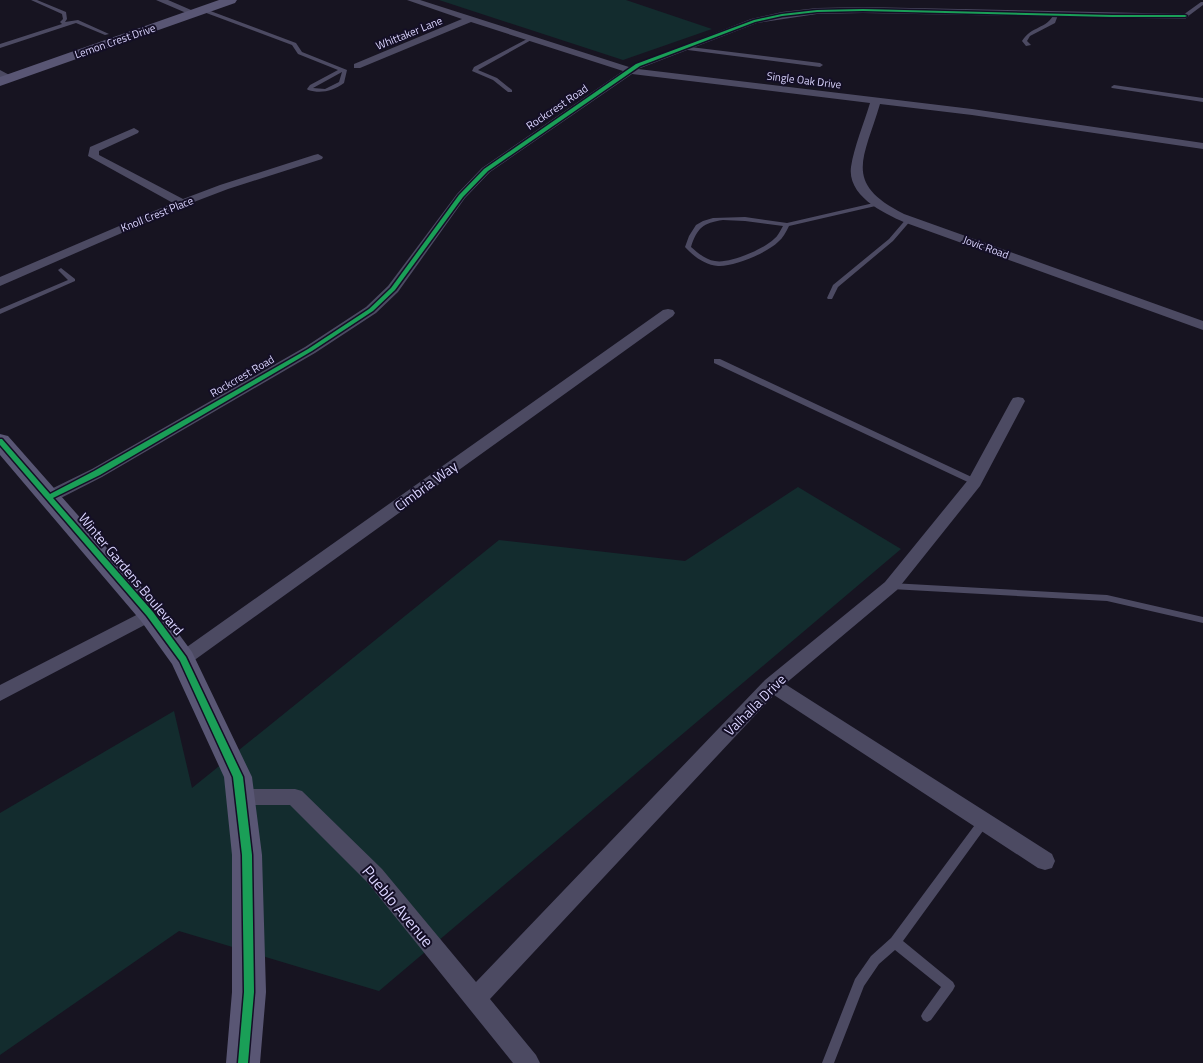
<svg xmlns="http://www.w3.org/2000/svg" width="1203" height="1063" viewBox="0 0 1203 1063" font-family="'Titillium Web',sans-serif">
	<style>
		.green { fill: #132c2e }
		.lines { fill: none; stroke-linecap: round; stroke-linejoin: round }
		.lane { fill: #4c4a62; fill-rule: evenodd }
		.street { fill: #4c4a62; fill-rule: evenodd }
		.secondary { fill: #595674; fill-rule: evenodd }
		.cycleway-casing { stroke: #140f26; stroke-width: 3 }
		.cycleway { fill: #1a9f57; fill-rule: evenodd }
		.labels { text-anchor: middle; stroke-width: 4; stroke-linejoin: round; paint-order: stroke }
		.far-street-label { font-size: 11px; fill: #dbd5ff; stroke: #140f26 }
		.street-label { font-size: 14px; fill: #dbd5ff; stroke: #140f26 }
		.near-street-label { font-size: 16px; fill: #dbd5ff; stroke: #140f26 }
	</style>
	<rect width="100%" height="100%" fill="#171421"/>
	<!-- green -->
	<path class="green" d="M439 0H626L712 29 623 60Z
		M798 487 901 549 379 991 179 931 0 1055V813L174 711 192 788 499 540 685 561Z"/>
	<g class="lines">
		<!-- lane -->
		<path class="lane" d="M31 0H37L66 12 67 19 65 22 78 20 109 34 105 35 76 23 0 48V44L62 24 60 22 63 19 62 14Z
			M1201 2H1203V5L1187 17H1183V15Z
			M201 9H205L296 43 302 52 347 70 344 83C333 91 321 94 308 90L307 89 310 85 338 70 298 54 292 45 201 11ZM342 72 339 82 325 89 313 88Z
			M1054 14 1058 15 1055 23 1030 36 1027 41 1031 45 1026 46 1022 41C1031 26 1047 29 1054 14Z
			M529 38 533 39 478 70 497 78 512 90V92H508L493 80 472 71 474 67Z
			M682 46 820 63 823 65 820 67 680 49 679 48Z
			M1114 85 1203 98V102L1112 88 1111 87Z
			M878 202 880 203V205L789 226C786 232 783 238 778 242 767 253 733 267 718 266 705 265 693 256 685 247L689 236 696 225 703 221 713 218 745 217 787 223ZM723 220 745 221 783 226C780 231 778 236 774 239 764 249 729 264 715 261 706 260 698 253 691 247 697 228 703 223 723 220Z
			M909 217 912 219 893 241 838 287 832 299H828L827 298 833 285 889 239 907 218Z
			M61 268 75 279V281L0 314V309L68 280 58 270Z
			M714 359H720L978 480 979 482 978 484H972L714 363Z
			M891 583 1107 595 1203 617V623L1107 601 891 589 888 588 886 586 888 584Z
			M984 816 988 818 989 821 988 824 903 941 953 982 955 986 953 990 931 1020 927 1022 923 1020 921 1016 923 1012 941 987 895 950 879 964 864 986 834 1063H822L855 979 871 956 891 938 980 818Z"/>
		<!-- street -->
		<path class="street" d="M156 0H168L198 13 197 15H191Z
			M407 0H420L629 67 751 19 782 12 817 8 863 7 1188 14 1189 16 1185 19 863 13 817 14 757 23 638 69 972 109 1203 143V149L972 115 880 104C864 159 842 183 904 214L1203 321V330L909 224C887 215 847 197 851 167 854 147 864 123 870 103L632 74 490 172 465 198 398 292 376 313 315 353 102 477 55 501 49 502 43 501 41 497 43 493 92 469 305 347 366 307 388 286 457 194 482 168 623 71 471 22 360 68H354V64L462 19Z
			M0 70 15 78 10 81 0 77Z
			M134 128 139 131 138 133 99 151V155L183 199 220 185 314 155 318 154 323 157 322 159 228 189 186 205 0 286V277L173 203 88 156 90 147Z
			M668 309 673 310 675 313 673 316 189 664 183 666 177 664 174 659 177 654 663 310Z
			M1018 397 1023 398 1025 401 980 486 897 590 785 684 1052 854 1055 861 1052 868 1045 870 1038 868 774 695 490 999 536 1055 540 1063H513L368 883 290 805H240L233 803 230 797 233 791 240 789H295L302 791 382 869 476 982 765 680 885 582 968 480 1011 401 1013 398Z
			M150 608 156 609 159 614 156 619 0 701V685Z"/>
		<!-- secondary -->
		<path class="secondary" d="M219 0H237L235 3 0 86V77Z
			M0 434 8 436 159 607 192 652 252 777 262 855 266 992 260 1063H226L232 992V855L224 777 172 664 141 621 0 455Z"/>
		<defs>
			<path id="cycleway" d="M863 9 1112 15H1185L1187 16 1185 17H1112L863 11 817 12 782 16 755 22 640 66 488 171 463 197 395 290 373 311 312 351 100 475 53 498 153 612 186 657 243 777 252 855 254 992 248 1063H238L244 992 242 855 233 777 180 661 147 616 0 445V439H2L50 494 94 471 308 349 369 309 391 288 459 195 484 169 636 64 754 20 782 14 817 10Z"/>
		</defs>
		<!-- cycleway casing -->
		<use href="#cycleway" class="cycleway-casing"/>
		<!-- cycleway -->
		<use href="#cycleway" class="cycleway"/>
	</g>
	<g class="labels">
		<!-- far-street labels -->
		<g class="far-street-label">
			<text transform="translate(409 33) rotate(-22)" y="4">Whittaker Lane</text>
			<text transform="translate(115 41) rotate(-19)" y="4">Lemon Crest Drive</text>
			<text transform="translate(804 80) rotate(7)" y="4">Single Oak Drive</text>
			<text transform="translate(557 107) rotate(-34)" y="4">Rockcrest Road</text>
			<text transform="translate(157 214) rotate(-22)" y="4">Knoll Crest Place</text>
			<text transform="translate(986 247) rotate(20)" y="4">Jovic Road</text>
			<text transform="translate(242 376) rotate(-30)" y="4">Rockcrest Road</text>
		</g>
		<!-- street labels -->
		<g class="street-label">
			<text transform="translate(426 486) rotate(-36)" y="5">Cimbria Way</text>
			<text transform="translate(131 574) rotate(50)" y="5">Winter Gardens Boulevard</text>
			<text transform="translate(755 705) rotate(-45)" y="5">Valhalla Drive</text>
		</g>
		<!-- near-street labels -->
		<g class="near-street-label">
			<text transform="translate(398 906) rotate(50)" y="6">Pueblo Avenue</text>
		</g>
	</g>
</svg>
